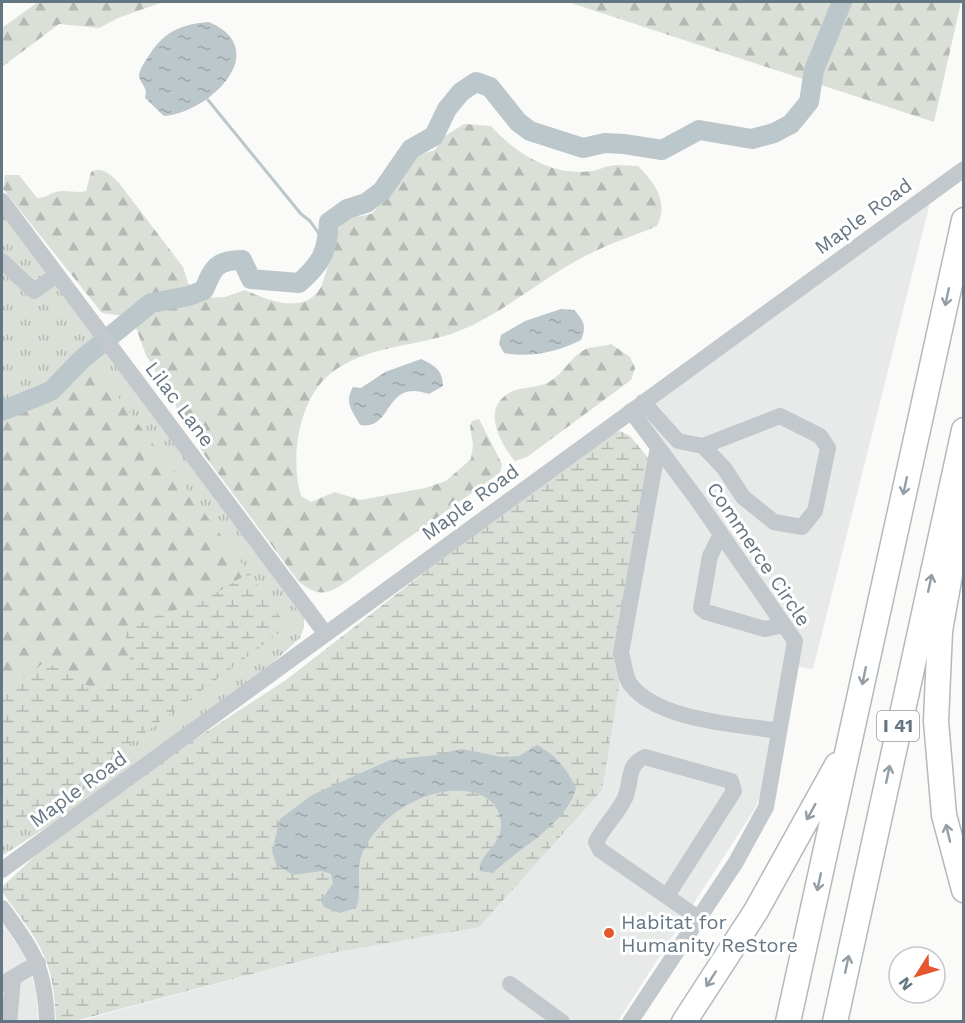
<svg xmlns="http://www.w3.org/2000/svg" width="965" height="1023" viewBox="0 0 965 1023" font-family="'Work Sans',sans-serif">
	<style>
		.built { fill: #e8e9e9 }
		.grass { fill: url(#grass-tufts) }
		.forest { fill: url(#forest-firs) }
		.wetland { fill: url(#wetland-marsh) }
		.water { fill: url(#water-ripples) }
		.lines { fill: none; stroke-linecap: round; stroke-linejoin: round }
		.stream { stroke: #bbc7cb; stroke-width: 3 }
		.river { stroke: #bbc7cb; stroke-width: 20 }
		.highway-casing { stroke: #b4b9bd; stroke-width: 27 }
		.minor { stroke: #c3c8cc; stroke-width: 16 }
		.highway { stroke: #fff; stroke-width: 24 }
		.oneway { stroke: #939fa8 }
		.poi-dot { fill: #e4572e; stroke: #fff; stroke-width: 2 }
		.labels { text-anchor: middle; stroke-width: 6; stroke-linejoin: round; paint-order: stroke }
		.shield { fill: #fff; stroke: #939fa8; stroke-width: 1.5 }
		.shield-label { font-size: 18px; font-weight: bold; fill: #657683 }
		.street-label { font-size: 20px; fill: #657683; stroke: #fff }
		.poi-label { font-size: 20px; fill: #657683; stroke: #fff; text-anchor: start }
	</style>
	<defs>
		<pattern id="grass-tufts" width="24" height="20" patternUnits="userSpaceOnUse" patternTransform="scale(1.5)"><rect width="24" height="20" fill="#dadfd7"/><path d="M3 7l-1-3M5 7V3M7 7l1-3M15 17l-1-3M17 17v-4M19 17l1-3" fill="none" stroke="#b4b9b4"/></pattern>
		<pattern id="forest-firs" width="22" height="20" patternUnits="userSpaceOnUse" patternTransform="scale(1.5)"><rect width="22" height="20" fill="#dadfd7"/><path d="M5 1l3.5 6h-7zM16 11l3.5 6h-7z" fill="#b4b9b4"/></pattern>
		<pattern id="wetland-marsh" width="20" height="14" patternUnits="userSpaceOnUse" patternTransform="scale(1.5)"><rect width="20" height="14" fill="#dadfd7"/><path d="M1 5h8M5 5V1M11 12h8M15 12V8" fill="none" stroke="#b4b9b4"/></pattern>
		<pattern id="water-ripples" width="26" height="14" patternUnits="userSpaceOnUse" patternTransform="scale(1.5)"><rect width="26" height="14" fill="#bbc7cb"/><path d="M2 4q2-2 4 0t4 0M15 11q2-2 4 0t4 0" fill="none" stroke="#9ca6aa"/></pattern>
	</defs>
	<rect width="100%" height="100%" fill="#fafaf8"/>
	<!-- built -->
	<path class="built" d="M930 203 813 669 793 666 763 790 754 810 618 1021 75 1022 331 953 479 926 610 644 658 453 632 417Z
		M2 923 23 953 30 970 36 992 38 1021H2Z"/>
	<!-- grass -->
	<path class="grass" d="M2 211 299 612 304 618V627L300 638 254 680 87 801 2 856Z"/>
	<!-- forest -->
	<path class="forest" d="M38 2H163L118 18 99 28 59 24 2 67V28Z
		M568 2H961L934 122Z
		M464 124 491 126C515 153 553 177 591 171 597 171 603 167 609 166 618 164 629 166 638 166 655 183 669 202 657 226 633 236 608 244 585 256 539 280 501 316 451 334 411 347 365 346 330 374 298 400 290 459 301 496L311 502 335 492 360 500 425 488 446 481 471 459 473 445 470 426 472 421 479 419 502 464 500 473 346 582C327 595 318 597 299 582L205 456 146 355 136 328 124 316 102 313 3 189 5 175H19L37 198C46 198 49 194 56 192 66 189 76 194 86 191L91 172C103 166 111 175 119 183L183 267 188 283 205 298 225 297 245 290C269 301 310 317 323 282 331 260 332 240 344 219L371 214 386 199 391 187 413 157 435 150 445 136Z
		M611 344 630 357 635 368 631 380 527 457 515 461C500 443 481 409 509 393 522 386 536 389 549 382 563 374 570 358 584 350 590 346 603 347 611 344Z
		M90 359 249 573 213 596 125 642 131 655C127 667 122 673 112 682 88 702 65 665 43 663L31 674 2 690V419C38 409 68 390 90 359Z"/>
	<!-- wetland -->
	<path class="wetland" d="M620 431 630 436 655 466 602 790 479 927 331 953 75 1021H56C54 956 39 943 2 892V887L52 840 180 749 286 680 461 544 613 433Z
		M249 573 287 627 2 839V690L31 674 43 663C69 666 87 703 115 679 124 671 127 666 131 655L125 642 127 630 153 617 201 602Z"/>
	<!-- water -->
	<path class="water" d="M209 22C274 50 209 113 164 116L145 98 146 92C145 85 139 81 139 75 140 68 146 60 150 54 165 31 182 24 209 22Z
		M561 309 574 310C584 321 587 326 581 340 557 352 531 358 504 353L499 344 501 335 525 321Z
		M421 359C434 365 443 370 443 386L429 394C383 378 394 431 360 425 352 410 344 403 353 387L361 388 385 372Z
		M537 745C556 755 566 768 576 788 567 824 519 848 493 873L480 871C477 854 503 847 501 822 499 805 487 795 471 792 430 784 378 814 362 854 355 871 363 890 356 908L340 913 324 907 321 901 333 883 331 874 322 871 292 875 276 863 272 851 280 819 312 795 390 760 436 755 462 749 502 757 519 756Z"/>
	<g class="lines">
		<!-- stream -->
		<path class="stream" d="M208 100 301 214 310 221 327 245"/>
		<!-- river -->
		<path class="river" d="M2 411 51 391 81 360 151 303 189 296 204 290C213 268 216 260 242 260L251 279 299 283C322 263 327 252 329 222L347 209 366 203 382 191 411 149 434 136 447 109 461 92 476 82 490 87 518 122 530 131 583 148 605 143 624 144 662 150 699 130 752 139 774 133 791 124 809 102 814 70 842 2"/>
		<defs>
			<path id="highway" d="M962 507 940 631 936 721 944 815 964 890
				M684 1022 756 911 837 765
				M788 1022 964 220
				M835 1022 964 430"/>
		</defs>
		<!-- highway casing -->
		<use href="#highway" class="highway-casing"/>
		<!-- minor -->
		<path class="minor" d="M2 201 325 633
			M2 261 34 291 57 275
			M643 402 678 441 703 446 780 416 820 436 828 448 815 511 802 527 774 522 743 497 724 468 703 446
			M658 447 621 653C624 662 625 677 630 684 658 721 736 724 779 731
			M721 534 710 556 701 608 706 612 765 629 784 625
			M2 870 964 169
			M667 896 734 791 731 781 645 757C626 765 632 782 625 798 618 813 604 826 596 842L600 850 698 918
			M2 908C33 951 45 966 47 1022
			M2 984 38 963
			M510 984 562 1022
			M9 1022 13 980
			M630 1022 736 862 766 807 795 641 696 498 631 411"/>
		<!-- highway -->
		<use href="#highway" class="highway"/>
	</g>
	<!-- one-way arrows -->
	<defs><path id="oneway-shaft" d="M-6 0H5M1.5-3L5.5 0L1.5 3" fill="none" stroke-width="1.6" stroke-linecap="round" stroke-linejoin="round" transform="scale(1.5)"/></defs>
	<g class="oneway">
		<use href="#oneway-shaft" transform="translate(947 297) rotate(102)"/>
		<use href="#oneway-shaft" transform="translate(905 486) rotate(102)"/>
		<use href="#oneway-shaft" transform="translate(930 583) rotate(-78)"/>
		<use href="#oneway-shaft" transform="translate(864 676) rotate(102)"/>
		<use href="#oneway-shaft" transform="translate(888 774) rotate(-78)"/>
		<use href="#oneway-shaft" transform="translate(811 812) rotate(119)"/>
		<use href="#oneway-shaft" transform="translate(948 833) rotate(-103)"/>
		<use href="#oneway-shaft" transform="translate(819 882) rotate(102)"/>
		<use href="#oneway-shaft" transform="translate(847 964) rotate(-78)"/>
		<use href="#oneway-shaft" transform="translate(711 979) rotate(123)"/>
	</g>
	<!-- markers -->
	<circle class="poi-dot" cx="609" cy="933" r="6"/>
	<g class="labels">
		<!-- shield labels -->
		<rect class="shield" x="877" y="711" width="42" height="30" rx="4.5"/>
		<g class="shield-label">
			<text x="898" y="732">I 41</text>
		</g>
		<!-- street labels -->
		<g class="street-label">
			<text transform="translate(863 216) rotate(-36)" y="7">Maple Road</text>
			<text transform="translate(180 404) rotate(53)" y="7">Lilac Lane</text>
			<text transform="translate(470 502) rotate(-36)" y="7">Maple Road</text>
			<text transform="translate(759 554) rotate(56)" y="7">Commerce Circle</text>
			<text transform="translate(78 789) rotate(-36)" y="7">Maple Road</text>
		</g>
		<!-- poi labels -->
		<g class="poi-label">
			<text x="621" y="929">Habitat for<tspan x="621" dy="23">Humanity ReStore</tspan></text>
		</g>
	</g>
	<!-- border -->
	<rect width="965" height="1023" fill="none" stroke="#657683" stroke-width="6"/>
	<!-- north arrow -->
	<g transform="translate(917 975) rotate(233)"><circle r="28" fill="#ffffff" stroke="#c1c8cd" stroke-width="1.5"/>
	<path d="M0-4.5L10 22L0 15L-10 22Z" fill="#e4572e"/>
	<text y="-9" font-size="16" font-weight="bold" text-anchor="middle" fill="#657683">N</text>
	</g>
</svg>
